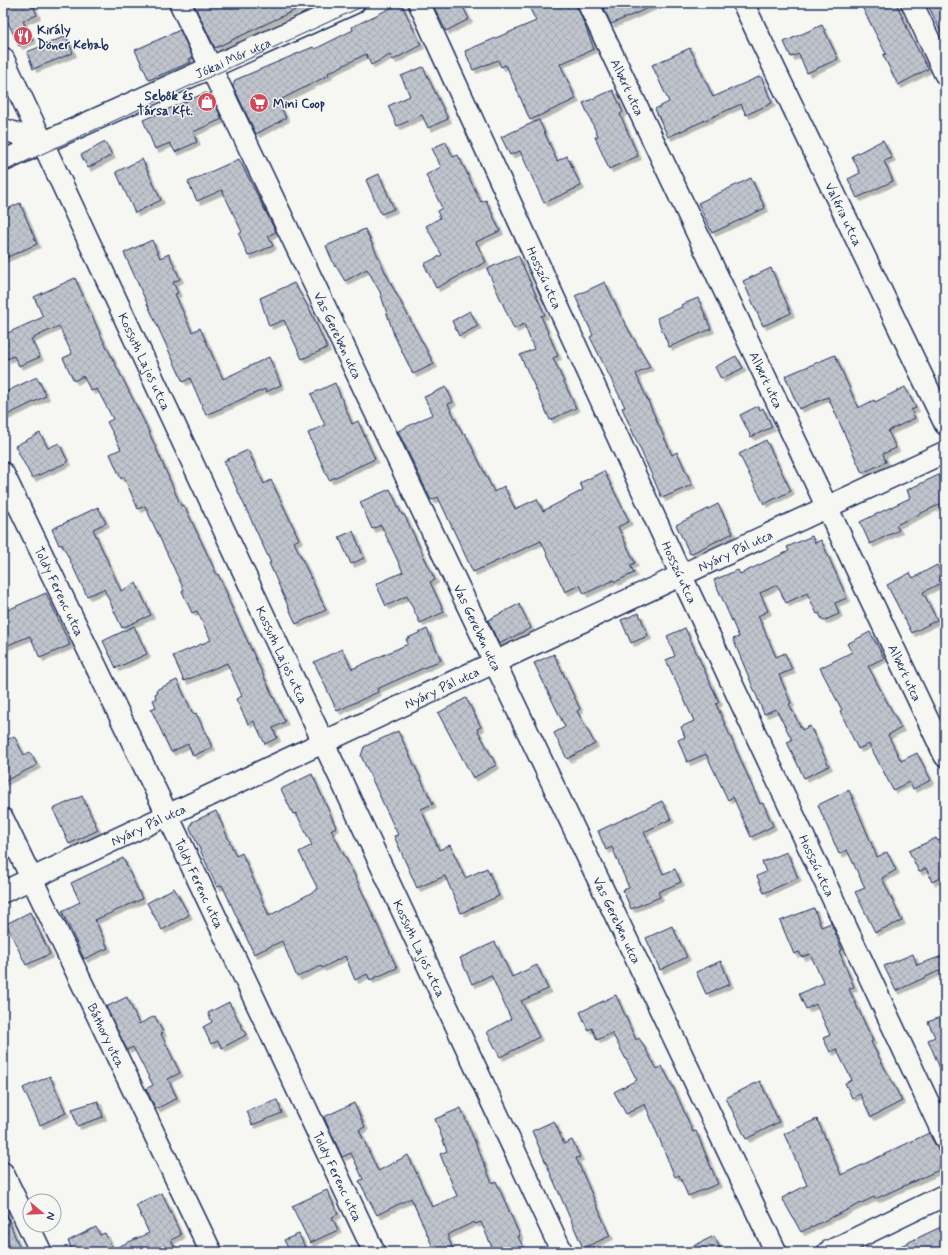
<svg xmlns="http://www.w3.org/2000/svg" width="948" height="1255" viewBox="0 0 948 1255" font-family="Mynerve,sans-serif">
	<style>
		.building { fill: url(#building-cross-hatch); stroke: #1b2f5e; filter: url(#shadow) }
		.lines { fill: none; stroke-linecap: round; stroke-linejoin: round }
		.minor-casing { stroke: #1b2f5e; stroke-width: 24 }
		.minor { stroke: #f6f6f2; stroke-width: 21 }
		.tram { stroke: #1b2f5e; stroke-width: 1 }
		.labels { text-anchor: middle; stroke-width: 3; stroke-linejoin: round; paint-order: stroke }
		.poi-label { font-size: 13px; font-weight: bold; fill: #1b2f5e; stroke: #f6f6f2; text-anchor: start }
		.street-label { font-size: 13px; fill: #1b2f5e; stroke: #f6f6f2 }
	</style>
	<defs>
		<pattern id="building-cross-hatch" width="8" height="8" patternUnits="userSpaceOnUse"><rect width="8" height="8" fill="#c0c4cd"/><path d="M0 0l8 8M0 8l8-8" fill="none" stroke="#a4a9b2"/></pattern>
		<filter id="shadow"><feDropShadow dx="3.5" dy="3.5" stdDeviation="0" flood-color="#0004"/></filter>
	</defs>
	<rect width="100%" height="100%" fill="#f6f6f2"/>
	<filter id="ink" filterUnits="userSpaceOnUse"><feTurbulence type="fractalNoise" baseFrequency=".025" numOctaves="2"/><feDisplacementMap in="SourceGraphic" scale="8" xChannelSelector="R" yChannelSelector="G"/><feConvolveMatrix kernelMatrix="1 2 1 2 8 2 1 2 1" color-interpolation-filters="sRGB"/></filter>
	<g filter="url(#ink)">
		<!-- building -->
		<path class="building" d="M3 3H32L37 15 23 21 33 40 19 46 3 12Z
			M193 3H310L215 48Z
			M401 3 421 45 393 60 390 55 371 65 366 54 328 73 329 75 278 101 286 118 256 134 233 86 235 80 313 47 315 49 353 30 352 27Z
			M432 3H461L469 19 446 31Z
			M527 3H576L594 49 560 64 576 99 530 120 506 65 501 67 498 60 473 70 465 51 536 21Z
			M601 3H660L611 24Z
			M860 3H896L907 27H906L928 69 898 85 883 55 886 54Z
			M927 3H945V41Z
			M822 25 838 59 807 73 799 54 791 57 784 42Z
			M180 30 193 58 189 59 191 62 149 80 135 50Z
			M66 36 73 53 33 69 27 52Z
			M690 48 713 97 761 76 772 103 746 115 741 104 668 137 655 109 669 102 652 65Z
			M423 67 448 119 428 128 422 115 397 126 388 106 410 96 401 76Z
			M613 90 623 112 620 114 638 156 609 169 595 137 598 136 583 103Z
			M205 93 210 94 222 119 193 132 197 142 175 152 170 143 155 149 143 120Z
			M539 120 557 161 567 156 581 186 544 203 520 151 510 155 501 137Z
			M883 140 892 158 884 161 893 181 857 198 848 179 860 173 852 156Z
			M105 142 112 155 88 168 81 155Z
			M446 142 453 157 458 155 481 202 486 200 500 231 476 242 486 262 436 288 424 264 442 255 426 226 440 218 437 211 442 208 426 175 441 167 432 148Z
			M142 159 161 200 135 213 116 172Z
			M239 159 276 232 268 236 273 246 248 256 239 234 242 232 222 190 197 201 188 182Z
			M379 174 394 209 381 214 366 180Z
			M751 178 765 208 712 233 698 203Z
			M20 203 37 244 3 259V211Z
			M365 229 391 284 434 364 413 374 394 335 380 292 367 269 345 281 336 266 335 267 326 246Z
			M152 240 160 258 169 254 180 279 173 282 178 293 175 294 192 332 200 328 223 379 269 357 281 385 266 392 265 389 206 415 190 378 183 382 124 253Z
			M518 255 545 315 541 316 558 356 553 358 576 408 550 420 520 355 534 349 524 324 514 329 487 269Z
			M771 268 791 313 763 326 743 281Z
			M75 278 102 338 145 423 181 506 184 505 217 575 218 574 228 596 227 597 285 722 273 728 277 738 265 744 254 721 248 724 236 699 242 696 227 663 184 681 173 656 211 640 197 611 192 613 182 591 184 590 145 506 138 509 124 477 121 479 110 454 121 449 107 422 113 419 97 389 91 391 83 376 74 381 63 358 72 354 59 326 31 339 40 357 19 366 14 356 7 359 3 348V335L43 317 34 297Z
			M605 282 623 320 650 367 636 374 672 455 677 452 692 485 662 498 622 408 625 407 590 337 593 335 575 296Z
			M294 283 310 310 327 348 302 359 284 320 269 326 260 298Z
			M698 298 711 329 669 347 657 318 682 307 681 305Z
			M470 311 478 326 459 336 452 321Z
			M835 355 858 408 874 400 875 402 905 387 916 408 911 410 915 418 888 431 896 448 883 454 886 462 862 473 828 397 799 409 785 376Z
			M736 356 743 368 721 379 715 367Z
			M37 377 46 396 3 417V393Z
			M335 383 352 424 358 421 375 459 329 480 308 433 325 425 311 394Z
			M446 387 453 402 448 404 463 435 465 433 494 492 504 486 515 509 537 499 543 511 583 490 580 483 604 471 629 521 618 527 635 563 630 565 634 573 615 582 614 580 584 594 580 585 565 592 541 541 473 572 438 497 431 500 398 431 433 414 424 397Z
			M758 406 760 410 763 408 772 427 751 437 740 415Z
			M40 433 48 448 59 443 68 462 32 478 15 446Z
			M766 440 791 491 764 504 739 454Z
			M248 450 264 484 271 480 299 539 294 542 326 610 296 624 269 563H271L224 461Z
			M945 472V502L896 525 899 530 870 544 860 522 910 498 907 490Z
			M390 489 402 515 404 514 435 580 430 582 444 612 420 623 407 596 386 606 376 584 403 572 381 525 372 529 360 502Z
			M718 504 733 533 690 554 676 525Z
			M98 507 106 523 93 529 121 591 136 583 151 615 122 628 104 589 87 596 62 544 59 545 52 529Z
			M353 531 364 558 351 564 339 537Z
			M812 536 815 543 821 540 847 598 835 603 839 614 823 621 819 613 817 614 807 593 786 603 777 585 760 593 768 611 758 616 776 657 785 653 792 670 779 675 791 703 789 704 802 730 810 726 829 766 804 778 787 742 792 740 776 709 764 714 733 639 739 637 714 580 738 570 740 574 789 551 787 547Z
			M937 565 945 581 923 592 937 620 912 633 887 585 910 573 913 578Z
			M46 593 70 645 40 658 30 636 3 647V612Z
			M519 604 531 628 499 644 488 620Z
			M639 613 648 636 631 643 621 620Z
			M134 626 147 654 116 668 103 641Z
			M685 628 719 702 716 704 760 804 763 803 773 826 751 837 733 797 728 800 706 754 687 762 678 740 685 737 681 727 694 721 666 660 675 656 667 636Z
			M427 629 441 660 377 689 378 692 337 711 314 662 342 649 352 669 408 644 406 639Z
			M870 632 884 658 868 666 901 728 888 735 901 761 917 753 931 780 913 789 909 782 893 790 869 744 858 749 840 711 842 710 820 668 852 652 847 644Z
			M554 654 580 709 577 711 595 744 567 759 554 733 565 727 534 663Z
			M177 680 193 714 196 713 212 747 193 756 188 744 171 752 151 709 156 707 153 700 156 698 155 694 157 693 156 690Z
			M466 698 481 727 477 729 496 765 473 778 438 713Z
			M398 731 433 804 421 809 439 850 450 845 465 878 487 868 499 896 461 913 445 876 417 888 394 836 398 835 361 756 364 747Z
			M14 736 24 755 30 752 37 765 3 782V742Z
			M312 774 336 827 331 830 353 872 397 968 370 980 367 974 355 980 345 956 322 968 321 966 297 977 282 941 254 954 222 885 217 887 190 828 192 822 216 811 236 856 242 853 269 916 318 889 299 852 312 845 296 813 293 814 281 789Z
			M849 790 877 857 887 852 896 870 882 878 902 921 875 932 855 892 865 888 847 850 839 854 818 805Z
			M82 796 98 830 69 844 53 809Z
			M662 801 671 819 644 832 663 874 675 869 681 882 658 892 660 897 631 909 623 890 629 888 612 847 606 850 598 831Z
			M936 838 938 841 945 838V876L932 882 926 868 919 872 909 851Z
			M787 852 798 878 764 893 757 876 766 872 762 862Z
			M123 858 142 899 95 920 108 948 84 959 62 911 80 902 71 883Z
			M174 888 189 915 162 930 147 903Z
			M814 908 821 927 831 923 832 925 842 950 839 951 854 987 849 989 873 1041 871 1042 902 1101 871 1117 860 1094 852 1098 845 1083 852 1080 836 1049 830 1052 823 1038 830 1035 816 1004 806 1009 799 994 824 983 810 954 802 957 799 952 794 954 780 921Z
			M30 912 50 954 26 965 6 924Z
			M672 926 687 957 660 970 646 938Z
			M495 942 512 977 537 965 548 989 521 1001 539 1037 500 1057 487 1032 511 1019 491 975 472 984 460 958Z
			M913 954 917 965 945 955V968L896 991 884 966Z
			M721 961 730 984 706 994 696 972Z
			M616 995 636 1040 639 1038 657 1069 662 1066 676 1093 693 1132 696 1131 718 1184 688 1196 679 1175 675 1177 645 1104 626 1114 614 1092 637 1080 612 1033 597 1040 592 1028 588 1030 580 1012Z
			M127 997 139 1024 155 1016 163 1033 161 1034 180 1073 168 1079 177 1098 156 1109 146 1089 153 1085 133 1047 127 1050 106 1007Z
			M229 1002 246 1035 222 1048 218 1041 211 1044 203 1027 212 1022 208 1013Z
			M945 1015V1080L928 1040 935 1037 928 1022Z
			M50 1076 66 1113 40 1125 23 1088Z
			M760 1081 779 1122 746 1139 726 1098Z
			M277 1100 282 1113 252 1125 247 1111Z
			M98 1101 103 1117 77 1126 72 1109Z
			M354 1103 365 1127 359 1130 378 1171 408 1155 432 1207 457 1196 440 1154 447 1151 435 1119 461 1108 492 1183 496 1181 520 1236 518 1237 526 1252H494L481 1222 475 1224 474 1222 447 1235 454 1252H435L411 1198 377 1215 359 1181 363 1179 351 1153 342 1157 324 1117Z
			M817 1119 841 1175 929 1133 942 1158 939 1170 875 1199 874 1197 801 1232 782 1198 807 1185 784 1134Z
			M554 1121 564 1144 572 1140 580 1157 576 1158 610 1236 583 1248 532 1131Z
			M327 1190 338 1214 332 1217 338 1230 310 1243 292 1206Z
			M162 1193 181 1235 171 1240 177 1252H73L68 1241 96 1227 100 1235 105 1233 113 1249 149 1233 136 1205Z
			M3 1208H4L21 1252H3Z
			M945 1225V1252H888Z
			M299 1234 307 1252H290L284 1240Z
			M714 1236 722 1252H681Z"/>
		<g class="lines">
			<defs>
				<g id="minor">
					<path id="s1" d="M180 3 776 1252"/>
					<path id="s2" d="M419 3 681 575 945 1138"/>
					<path id="s3" d="M588 3 945 756"/>
					<path id="s4" d="M743 3 945 424"/>
					<path d="M912 3 945 74"/>
					<path id="s5" d="M3 58 562 1252"/>
					<path d="M3 129 44 143"/>
					<path id="s6" d="M3 161 354 3"/>
					<path id="s7" d="M3 473 168 816 374 1252"/>
					<path id="s8" d="M3 819 211 1252"/>
					<path id="s9" d="M3 892 945 452"/>
					<path d="M3 1173 41 1252"/>
					<path d="M828 1252 945 1195"/>
				</g>
			</defs>
			<!-- minor casing -->
			<use href="#minor" class="minor-casing"/>
			<!-- minor -->
			<use href="#minor" class="minor"/>
			<!-- tram -->
			<path class="tram" d="M3 172 370 3"/>
		</g>
	</g>
	<!-- icons -->
	<defs>
		<symbol id="restaurant-disc" viewBox="-11 -11 22 22"><circle r="9.5" fill="#d1495b" stroke="#f6f6f2"/><path d="M-5-6h1v4h1v-4h1v4h1v-4h1v5L-1.5 .5V6h-2V.5L-5-1ZM5-6V6H3V1.5H1.5Q1.5-4 5-6Z" fill="#fff"/></symbol>
		<symbol id="shop-disc" viewBox="-11 -11 22 22"><circle r="9.5" fill="#d1495b" stroke="#f6f6f2"/><path d="M-5-2.5h2.3a2.7 3.5 0 0 1 5.4 0H5L5.5 6h-11ZM-1.5-2.5h3a1.5 2.3 0 0 0-3 0Z" fill="#fff"/></symbol>
		<symbol id="supermarket-disc" viewBox="-11 -11 22 22"><circle r="9.5" fill="#d1495b" stroke="#f6f6f2"/><path d="M-6-5.5h2.5l.6 2H6L4.5 2H-2.5L-4.4-4H-6ZM-1.5 3.2a1.3 1.3 0 1 0 .1 0ZM3 3.2a1.3 1.3 0 1 0 .1 0Z" fill="#fff"/></symbol>
	</defs>
	<g fill-rule="evenodd">
		<use href="#restaurant-disc" x="12" y="25" width="22" height="22"/>
		<use href="#shop-disc" x="196" y="91" width="22" height="22"/>
		<use href="#supermarket-disc" x="248" y="92" width="22" height="22"/>
	</g>
	<g class="labels">
		<!-- poi labels -->
		<g class="poi-label">
			<text x="37" y="34">Király<tspan x="37" dy="15">Döner Kebab</tspan></text>
			<text x="193" y="100" text-anchor="end">Sebők és<tspan x="193" dy="15">Társa Kft.</tspan></text>
			<text x="273" y="108">Mini Coop</text>
		</g>
		<!-- street labels -->
		<g class="street-label">
			<text dy="5" stroke="none"><textPath href="#s6" startOffset="252">Jókai Mór utca</textPath></text>
			<text dy="5" stroke="none"><textPath href="#s3" startOffset="93">Albert utca</textPath></text>
			<text dy="5" stroke="none"><textPath href="#s4" startOffset="234">Valéria utca</textPath></text>
			<text dy="5" stroke="none"><textPath href="#s2" startOffset="302">Hosszú utca</textPath></text>
			<text dy="5" stroke="none"><textPath href="#s1" startOffset="368">Vas Gereben utca</textPath></text>
			<text dy="5" stroke="none"><textPath href="#s5" startOffset="335">Kossuth Lajos utca</textPath></text>
			<text dy="5" stroke="none"><textPath href="#s3" startOffset="417">Albert utca</textPath></text>
			<text dy="5" stroke="none"><textPath href="#s9" startOffset="808">Nyáry Pál utca</textPath></text>
			<text dy="5" stroke="none"><textPath href="#s2" startOffset="626">Hosszú utca</textPath></text>
			<text dy="5" stroke="none"><textPath href="#s7" startOffset="131">Toldy Ferenc utca</textPath></text>
			<text dy="5" stroke="none"><textPath href="#s1" startOffset="692">Vas Gereben utca</textPath></text>
			<text dy="5" stroke="none"><textPath href="#s5" startOffset="659">Kossuth Lajos utca</textPath></text>
			<text dy="5" stroke="none"><textPath href="#s3" startOffset="741">Albert utca</textPath></text>
			<text dy="5" stroke="none"><textPath href="#s9" startOffset="484">Nyáry Pál utca</textPath></text>
			<text dy="5" stroke="none"><textPath href="#s9" startOffset="160">Nyáry Pál utca</textPath></text>
			<text dy="5" stroke="none"><textPath href="#s2" startOffset="950">Hosszú utca</textPath></text>
			<text dy="5" stroke="none"><textPath href="#s7" startOffset="455">Toldy Ferenc utca</textPath></text>
			<text dy="5" stroke="none"><textPath href="#s1" startOffset="1016">Vas Gereben utca</textPath></text>
			<text dy="5" stroke="none"><textPath href="#s5" startOffset="983">Kossuth Lajos utca</textPath></text>
			<text dy="5" stroke="none"><textPath href="#s8" startOffset="240">Báthory utca</textPath></text>
			<text dy="5" stroke="none"><textPath href="#s7" startOffset="779">Toldy Ferenc utca</textPath></text>
		</g>
	</g>
	<!-- margin -->
	<rect width="948" height="1255" fill="none" stroke="#f6f6f2" stroke-width="16"/>
	<rect x="8" y="8" width="932" height="1239" fill="none" stroke="#1b2f5e" stroke-width="1.5" filter="url(#ink)"/>
	<!-- north arrow -->
	<g transform="translate(42 1213) rotate(109)"><circle r="19" fill="#f6f6f2" stroke="#9ea6b7"/>
	<path d="M0-3L7 15L0 10L-7 15Z" fill="#d1495b"/>
	<text y="-6" font-size="11" font-weight="bold" text-anchor="middle" fill="#1b2f5e">N</text>
	</g>
</svg>
